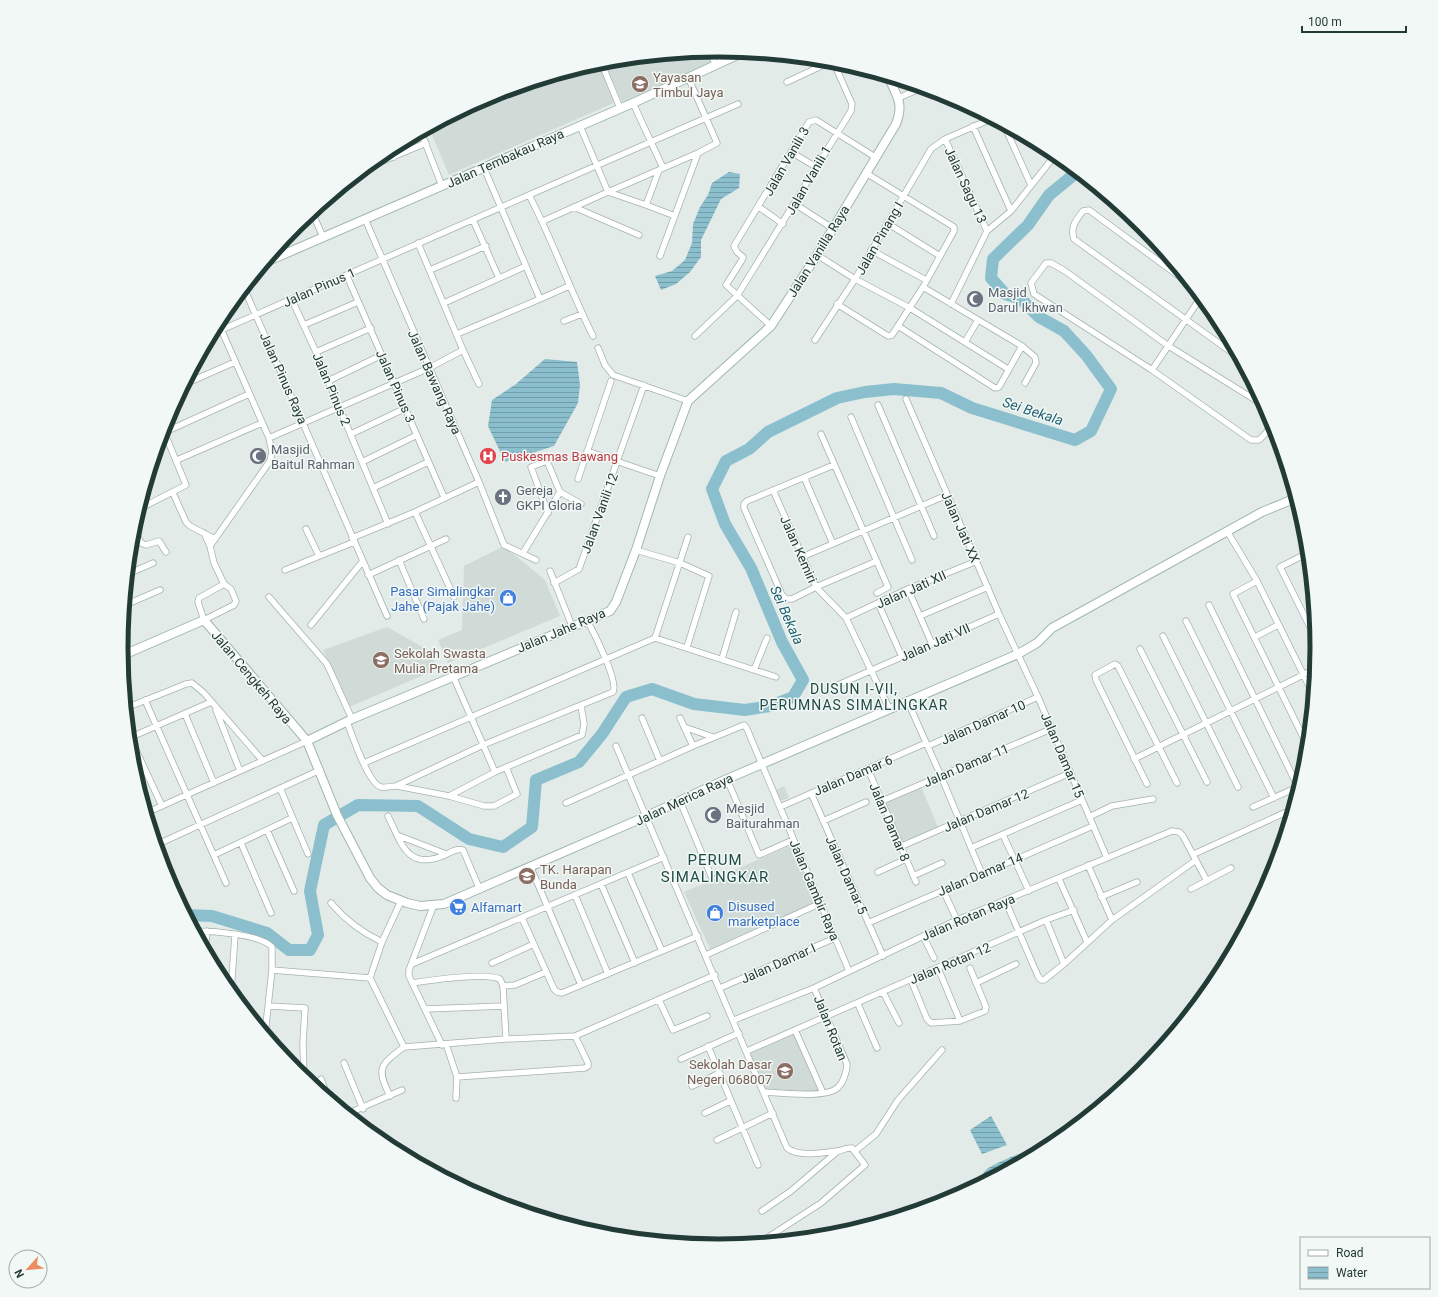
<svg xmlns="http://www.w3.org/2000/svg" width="1438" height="1297" viewBox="0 0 1438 1297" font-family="Roboto,sans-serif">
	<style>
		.built { fill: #d0dbd7 }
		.water { fill: url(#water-rules) }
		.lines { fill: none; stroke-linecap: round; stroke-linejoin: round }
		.river { stroke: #8cbfce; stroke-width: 12 }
		.street-casing { stroke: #a5b3af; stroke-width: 7 }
		.secondary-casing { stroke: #a1b6b0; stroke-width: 10 }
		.street { stroke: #fff; stroke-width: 5.5 }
		.secondary { stroke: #fff; stroke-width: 8 }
		.labels { text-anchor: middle; stroke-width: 3; stroke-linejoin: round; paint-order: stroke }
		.education-label { font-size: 13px; fill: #785e54; stroke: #f2f8f5; text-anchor: start }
		.street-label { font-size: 13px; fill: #233b37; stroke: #f2f8f5 }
		.worship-label { font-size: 13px; fill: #5b616d; stroke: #f2f8f5; text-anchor: start }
		.health-label { font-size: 13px; fill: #be3a42; stroke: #f2f8f5; text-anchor: start }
		.shop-label { font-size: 13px; fill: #366cbe; stroke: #f2f8f5; text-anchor: start }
		.water-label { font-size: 14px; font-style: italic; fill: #206074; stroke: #f2f8f5 }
		.neighbourhood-label { font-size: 14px; letter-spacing: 1px; fill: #204c45; stroke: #f2f8f5 }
		.quarter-label { font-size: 15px; letter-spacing: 1px; fill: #204c45; stroke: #f2f8f5 }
		.rim { fill: none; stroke: #233b37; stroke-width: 5 }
	</style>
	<defs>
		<pattern id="water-rules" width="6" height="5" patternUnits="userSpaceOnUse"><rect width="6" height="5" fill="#8cbfce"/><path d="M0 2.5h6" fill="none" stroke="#729ca8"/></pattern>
	</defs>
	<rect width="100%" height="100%" fill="#e2ebe8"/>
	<!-- built -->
	<path class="built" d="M707 51 713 64 622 102 606 66 620 60Z
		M599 62 616 102 449 175 429 128 492 95Z
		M504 546 545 580 560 616 448 663 438 640 462 630 464 566Z
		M387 627 430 651 438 669 349 707 323 650Z
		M784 786 789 798 781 801 776 790Z
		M921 787 939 829 903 844 885 803Z
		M792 845 816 903 710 949 684 892Z
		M794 1031 821 1090 767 1091 749 1052Z"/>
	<!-- water -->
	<path class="water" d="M729 172 740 174 739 188 721 199 701 240V257L690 272 676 284 661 290 655 276 672 271 685 260 692 243 693 224 700 207 708 195 712 183Z
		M545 359 577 362 580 385 578 403 554 446 505 462 488 426 492 400 516 384Z
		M991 1116 1007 1145 982 1154 970 1130Z
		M1056 1142 1051 1146 977 1186C979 1181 982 1174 986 1170 994 1162 1044 1144 1056 1142Z"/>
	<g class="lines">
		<!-- river -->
		<path class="river" d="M186 915 212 916 267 933 289 950H310L318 935 310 891 324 825 358 805 418 806 469 839 503 847 532 827 536 780 579 762 602 734 626 697 652 689 694 704 745 710 770 706 793 697 803 680 782 642 751 568 725 524 712 489 726 461 749 449 768 432 837 398 865 392 894 389 941 393 972 408 1075 440 1091 431 1111 389 1086 355 1064 331 1039 317 1021 299 1005 294 991 278 993 259 1028 225 1049 195 1077 172"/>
		<defs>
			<path id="street" d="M709 51 716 65
				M601 62 620 108
				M603 67 617 60
				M787 82 832 61
				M898 98 922 88
				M633 103 663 168
				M1004 125 1031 185
				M580 126 608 192 698 153
				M973 126 1011 211
				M421 132 442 186
				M945 139 987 231
				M1046 148 1052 160
				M791 152 816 167
				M384 153 394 157
				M364 169 426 143
				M659 170 646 205 675 216
				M529 195 738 104
				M795 204 832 228
				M574 207 639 235
				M759 207 783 224
				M312 212 323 237
				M365 219 479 482 504 545 536 560
				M473 220 499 278
				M543 221 608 192 646 205
				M887 223 940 256
				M418 243 463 350 479 384
				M871 250 926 280
				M817 255 855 279 910 308 1008 369
				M660 256 698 153 717 143 688 77
				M430 270 486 246
				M1179 270 1176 274 1193 287
				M1176 274 1089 210 1083 211C1076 220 1070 227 1074 239L1238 357
				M347 276 444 497
				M923 287 1022 346 1035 357 1036 363 1025 383
				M244 288 387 616
				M1201 297 1152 370 1251 440H1259L1266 433 1273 422
				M540 299 569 286
				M292 300 316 352 388 524
				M444 303 526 266
				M837 304 888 336 892 335 923 287 954 231V227L866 173
				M951 304 987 231 1011 211 1056 154
				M564 321 582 314
				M304 325 358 302
				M771 326 726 285 742 260 743 257 737 252 734 246 809 122 816 120 875 157
				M898 326 995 388 999 387 1022 346
				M221 329 269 438
				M212 334 529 195C553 241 570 290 593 336
				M457 334 540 299 484 168
				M695 336 737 296 851 111 852 104 833 61
				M815 340 855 279 931 149 945 139 991 119
				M965 342 978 320
				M598 348 605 365 613 375 688 401
				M316 352 371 328
				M1152 370 1034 294 1031 283 1046 263H1051L1065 271 1167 345 1265 406
				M328 381 382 355
				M185 384 235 362
				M906 399 999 614 1038 697 1107 858
				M878 405 934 536
				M851 417 912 560
				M165 432 249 394
				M351 434 406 408
				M821 434 888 587 877 593
				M587 451 660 476
				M177 460 262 423
				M362 462 417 435
				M834 465 747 501 744 504V508L782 595 786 599H792L816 587 877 561
				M804 477 833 544
				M578 479 611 381
				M373 488 428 462
				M773 490 816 587 846 618 889 708
				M173 493 186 522 190 526 215 539
				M139 509 186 485 163 429
				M415 512 454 597
				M548 513 531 467 547 461 560 492
				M133 528 141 543 146 545 159 541 166 552
				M306 529 319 556
				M1227 531 1257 581 1313 694
				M204 533 210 546 214 563 224 584 231 589 236 601 234 605 204 620 198 602 199 598 224 584
				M352 538 415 512 479 482
				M210 546 270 461 272 452 269 438 429 368 463 350
				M636 550 680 563 709 576 687 647
				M523 553 560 492 581 504
				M802 557 947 495
				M399 560 424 619
				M1309 566 1304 555 1280 567 1317 641
				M285 570 354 542
				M550 571 572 626
				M128 574 153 563
				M368 575 446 539
				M1257 581 1233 594 1308 747
				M554 583 579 569 644 385
				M908 589 932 644
				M269 597 327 664 352 719
				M878 603 902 657
				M125 605 160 590
				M1209 605 1298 787
				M920 616 988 587
				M846 618 908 589 977 561
				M1186 621 1274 798
				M311 625 362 562
				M1163 636 1238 787
				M1255 637 1278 625
				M655 638 776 677
				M1140 649 1207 782
				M722 659 736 612
				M754 670 767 638
				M453 676 495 772
				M829 689 999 614
				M145 700 226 883
				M907 700 941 776 982 874
				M126 708 186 684 192 683 204 693 263 761
				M216 710 240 771
				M185 714 214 783
				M642 718 660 761
				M680 718 693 746
				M347 722C352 734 368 784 381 787 385 788 392 786 396 786L483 745 613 692C619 682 593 631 587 620
				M684 727 713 737
				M130 737 162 806
				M129 738 211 702
				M616 746 787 1148C798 1157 823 1153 837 1151 843 1151 846 1147 852 1148L865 1165 821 1203 770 1236 768 1238 769 1242
				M928 746 1038 697
				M1134 759 1315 669
				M364 763 655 638 688 537
				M868 769 916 882
				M727 779 759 855 793 840
				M1147 784 1096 680 1095 675 1115 664 1118 666 1177 783
				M397 786 449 796 484 806H494L517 794 506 767
				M280 788 308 854
				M811 793 883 956
				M449 796 495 772 582 735 584 724 581 706
				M680 801 712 878
				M882 801 1051 729
				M566 803 693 746 744 725 747 729 849 971
				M780 807 926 743
				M1253 807 1300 786
				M146 813 307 741
				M388 816C402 845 408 871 445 855 451 852 457 848 463 850L480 890
				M1089 817 1112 806 1153 799
				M823 821 866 802
				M267 830 294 891
				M397 835 446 854
				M1003 835 1029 891
				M241 843 271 913
				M156 845 320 770
				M902 846 1070 773
				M971 848 1082 800
				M1194 854 1293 809
				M214 855 292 818
				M1088 865 1112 920
				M531 868 581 985
				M878 872 906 859
				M628 873 662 951
				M913 876 942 863
				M1059 879 1087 942
				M601 884 635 963
				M1191 889 1231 868
				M943 890 957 920
				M575 895 608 974
				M1101 897 1137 882
				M1005 900 1038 976 1041 980H1044L1064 964 1112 920 1196 860
				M401 901 382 942 370 978 404 1047 506 1039 575 1036 715 975
				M331 903C346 921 361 932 382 942
				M433 907 409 970V976L442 1045
				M522 918 554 989 557 992 562 993 581 985 698 936
				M1046 920 1064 964
				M868 923 1093 826
				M195 931C212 931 260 934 272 947V970L265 1034
				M923 936 934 958
				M205 950 207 931
				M706 955 821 903
				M492 963 534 944
				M412 964 664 857
				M938 968 960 1021
				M272 970 370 978
				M911 980 927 1019 931 1023 960 1021 985 1011 986 1007 970 968
				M412 983C432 980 484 972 500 979L503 986 506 1039
				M976 983 1016 964
				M503 986 515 985 546 972
				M720 988 835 938
				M231 992 235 935
				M883 992 899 1023
				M659 1000 673 1030 707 1016
				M858 1004 877 1048
				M269 1006 305 1008 303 1043 304 1078
				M425 1009 504 1006
				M734 1020 814 988 957 920 1172 831 1179 832 1183 836 1207 881
				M795 1030 823 1093
				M446 1044 457 1077 456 1098
				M708 1046 758 1165
				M747 1051 1046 920 1074 910
				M681 1059 739 1033
				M344 1063 363 1109
				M457 1077 585 1068 588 1066V1063L575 1036
				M321 1079 328 1098
				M692 1086 720 1073
				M764 1092C780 1093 823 1098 836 1089 843 1084 847 1072 847 1064L814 988
				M390 1096C376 1068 380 1065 404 1047
				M705 1113 730 1101
				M347 1114 402 1090
				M717 1140 773 1113
				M855 1151 876 1134 898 1100 942 1050
				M762 1211 791 1191 838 1151
				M860 1228 880 1219"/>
			<path id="secondary" d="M266 262 633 103 744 52
				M121 656 204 620 307 741 337 815 370 878 378 888 387 895 407 903 420 906 444 904 647 816 727 779 1018 654 1037 643 1052 628 1262 512 1296 498
				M307 741 352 719 610 611 616 602 636 550 660 476 688 401 771 326 817 255 896 124C904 103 897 97 889 78"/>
		</defs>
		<!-- street casing -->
		<use href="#street" class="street-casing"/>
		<!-- secondary casing -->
		<use href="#secondary" class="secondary-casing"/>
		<!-- street -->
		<use href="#street" class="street"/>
		<!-- secondary -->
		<use href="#secondary" class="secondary"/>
	</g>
	<!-- icons -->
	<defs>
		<symbol id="school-disc" viewBox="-11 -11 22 22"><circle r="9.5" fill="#8d6e63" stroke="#f2f8f5"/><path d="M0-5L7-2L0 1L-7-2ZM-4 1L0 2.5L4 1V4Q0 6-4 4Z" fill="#fff"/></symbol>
		<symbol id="mosque-disc" viewBox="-11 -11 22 22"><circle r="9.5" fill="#6b7280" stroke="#f2f8f5"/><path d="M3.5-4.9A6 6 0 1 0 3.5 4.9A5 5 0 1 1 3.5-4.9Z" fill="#fff"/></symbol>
		<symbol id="hospital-disc" viewBox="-11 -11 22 22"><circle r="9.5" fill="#e0444e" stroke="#f2f8f5"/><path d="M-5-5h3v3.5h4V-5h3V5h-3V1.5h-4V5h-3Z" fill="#fff"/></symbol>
		<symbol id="church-disc" viewBox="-11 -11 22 22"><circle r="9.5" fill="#6b7280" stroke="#f2f8f5"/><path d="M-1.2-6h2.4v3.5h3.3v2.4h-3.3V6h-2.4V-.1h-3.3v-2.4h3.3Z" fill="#fff"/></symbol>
		<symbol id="shop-disc" viewBox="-11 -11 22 22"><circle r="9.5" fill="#3f7fe0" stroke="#f2f8f5"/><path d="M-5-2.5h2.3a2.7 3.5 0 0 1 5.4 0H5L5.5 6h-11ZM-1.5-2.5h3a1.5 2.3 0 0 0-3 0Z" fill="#fff"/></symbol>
		<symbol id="supermarket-disc" viewBox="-11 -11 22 22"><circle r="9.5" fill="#3f7fe0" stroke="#f2f8f5"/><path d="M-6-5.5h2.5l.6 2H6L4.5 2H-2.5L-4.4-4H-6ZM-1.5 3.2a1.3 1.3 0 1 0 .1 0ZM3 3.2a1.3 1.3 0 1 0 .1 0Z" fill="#fff"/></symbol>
	</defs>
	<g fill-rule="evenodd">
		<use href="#school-disc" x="630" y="74" width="20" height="20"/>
		<use href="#mosque-disc" x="965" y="289" width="20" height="20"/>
		<use href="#mosque-disc" x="248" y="446" width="20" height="20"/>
		<use href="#hospital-disc" x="478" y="446" width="20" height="20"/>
		<use href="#church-disc" x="493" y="487" width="20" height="20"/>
		<use href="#shop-disc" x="498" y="588" width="20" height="20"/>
		<use href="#school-disc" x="371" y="650" width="20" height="20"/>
		<use href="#mosque-disc" x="703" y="805" width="20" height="20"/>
		<use href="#school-disc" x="517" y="866" width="20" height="20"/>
		<use href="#supermarket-disc" x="448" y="897" width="20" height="20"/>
		<use href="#shop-disc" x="705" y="903" width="20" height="20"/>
		<use href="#school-disc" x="775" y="1061" width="20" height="20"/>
	</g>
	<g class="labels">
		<!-- education labels -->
		<g class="education-label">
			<text x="653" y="82">Yayasan<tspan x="653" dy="15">Timbul Jaya</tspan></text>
			<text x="394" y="658">Sekolah Swasta<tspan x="394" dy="15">Mulia Pretama</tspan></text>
			<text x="540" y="874">TK. Harapan<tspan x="540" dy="15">Bunda</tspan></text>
			<text x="772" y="1069" text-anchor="end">Sekolah Dasar<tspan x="772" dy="15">Negeri 068007</tspan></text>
		</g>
		<!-- street labels -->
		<g class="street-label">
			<text transform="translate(505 158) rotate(-24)" y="5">Jalan Tembakau Raya</text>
			<text transform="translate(786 161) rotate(-60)" y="5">Jalan Vanili 3</text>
			<text transform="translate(808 180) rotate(-60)" y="5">Jalan Vanili 1</text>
			<text transform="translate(966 185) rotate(65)" y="5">Jalan Sagu 13</text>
			<text transform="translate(879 238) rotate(-60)" y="5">Jalan Pinang I</text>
			<text transform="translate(818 251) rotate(-58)" y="5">Jalan Vanilla Raya</text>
			<text transform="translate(319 287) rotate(-24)" y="5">Jalan Pinus 1</text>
			<text transform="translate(284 378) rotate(66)" y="5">Jalan Pinus Raya</text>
			<text transform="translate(435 382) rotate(66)" y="5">Jalan Bawang Raya</text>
			<text transform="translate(396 386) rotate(66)" y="5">Jalan Pinus 3</text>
			<text transform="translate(332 389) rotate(67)" y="5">Jalan Pinus 2</text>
			<text transform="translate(599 513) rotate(-70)" y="5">Jalan Vanili 12</text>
			<text transform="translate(961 527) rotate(66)" y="5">Jalan Jati XX</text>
			<text transform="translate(799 549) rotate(66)" y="5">Jalan Kemiri</text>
			<text transform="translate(911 589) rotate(-24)" y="5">Jalan Jati XII</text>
			<text transform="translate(561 630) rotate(-23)" y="5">Jalan Jahe Raya</text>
			<text transform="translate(935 642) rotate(-24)" y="5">Jalan Jati VII</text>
			<text transform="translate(252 677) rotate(50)" y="5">Jalan Cengkeh Raya</text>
			<text transform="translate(983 722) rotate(-24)" y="5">Jalan Damar 10</text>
			<text transform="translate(1063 755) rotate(67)" y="5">Jalan Damar 15</text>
			<text transform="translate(966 765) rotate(-23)" y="5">Jalan Damar 11</text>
			<text transform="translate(853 775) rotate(-23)" y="5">Jalan Damar 6</text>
			<text transform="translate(684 799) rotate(-25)" y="5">Jalan Merica Raya</text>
			<text transform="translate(986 810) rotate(-23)" y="5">Jalan Damar 12</text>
			<text transform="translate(890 822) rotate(67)" y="5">Jalan Damar 8</text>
			<text transform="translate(980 874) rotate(-23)" y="5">Jalan Damar 14</text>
			<text transform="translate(847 875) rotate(66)" y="5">Jalan Damar 5</text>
			<text transform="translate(815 890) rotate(67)" y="5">Jalan Gambir Raya</text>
			<text transform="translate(968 917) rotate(-23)" y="5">Jalan Rotan Raya</text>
			<text transform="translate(778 963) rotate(-24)" y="5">Jalan Damar I</text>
			<text transform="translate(950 963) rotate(-23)" y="5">Jalan Rotan 12</text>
			<text transform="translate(831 1028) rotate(68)" y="5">Jalan Rotan</text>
		</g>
		<!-- worship labels -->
		<g class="worship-label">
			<text x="988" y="297">Masjid<tspan x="988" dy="15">Darul Ikhwan</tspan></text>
			<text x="271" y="454">Masjid<tspan x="271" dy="15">Baitul Rahman</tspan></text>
			<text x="516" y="495">Gereja<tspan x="516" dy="15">GKPI Gloria</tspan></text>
			<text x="726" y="813">Mesjid<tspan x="726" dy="15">Baiturahman</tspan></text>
		</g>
		<!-- health labels -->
		<g class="health-label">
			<text x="501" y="461">Puskesmas Bawang</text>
		</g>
		<!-- shop labels -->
		<g class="shop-label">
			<text x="495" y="596" text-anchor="end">Pasar Simalingkar<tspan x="495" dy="15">Jahe (Pajak Jahe)</tspan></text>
			<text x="728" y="911">Disused<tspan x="728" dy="15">marketplace</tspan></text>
			<text x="471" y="912">Alfamart</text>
		</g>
		<!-- water labels -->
		<g class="water-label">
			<text transform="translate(1033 411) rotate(18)" y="5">Sei Bekala</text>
			<text transform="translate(787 615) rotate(66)" y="5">Sei Bekala</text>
		</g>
		<!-- neighbourhood labels -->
		<g class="neighbourhood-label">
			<text x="854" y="694">DUSUN I-VII,<tspan x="854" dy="16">PERUMNAS SIMALINGKAR</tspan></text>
		</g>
		<!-- quarter labels -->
		<g class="quarter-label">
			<text x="715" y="865">PERUM<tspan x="715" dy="17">SIMALINGKAR</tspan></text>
		</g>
	</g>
	<!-- crop -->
	<path d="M0 0H1438V1297H0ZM128 648a591 591 0 1 1 1182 0a591 591 0 1 1-1182 0Z" fill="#f2f8f5" fill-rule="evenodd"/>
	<path class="rim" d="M128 648a591 591 0 1 1 1182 0a591 591 0 1 1-1182 0Z"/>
	<!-- legend -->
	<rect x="1300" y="1237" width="130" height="52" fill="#f2f8f5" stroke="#9faca9"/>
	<rect x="1308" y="1250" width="20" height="6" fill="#ffffff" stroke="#9faca9"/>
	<text x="1336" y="1257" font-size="12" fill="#233b37">Road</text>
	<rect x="1308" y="1267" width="20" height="12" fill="url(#water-rules)" stroke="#9faca9"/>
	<text x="1336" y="1277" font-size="12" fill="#233b37">Water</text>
	<!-- north arrow -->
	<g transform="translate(28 1269) rotate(243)"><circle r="19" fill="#f2f8f5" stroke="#9faca9"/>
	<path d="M0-3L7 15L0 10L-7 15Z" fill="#eb8d60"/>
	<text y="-6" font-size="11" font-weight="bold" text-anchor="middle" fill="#233b37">N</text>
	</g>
	<!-- scale -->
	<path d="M1302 26v6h104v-6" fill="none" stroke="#233b37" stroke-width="2"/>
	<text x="1308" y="26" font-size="12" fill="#233b37" stroke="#f2f8f5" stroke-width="3" paint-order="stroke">100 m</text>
</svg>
